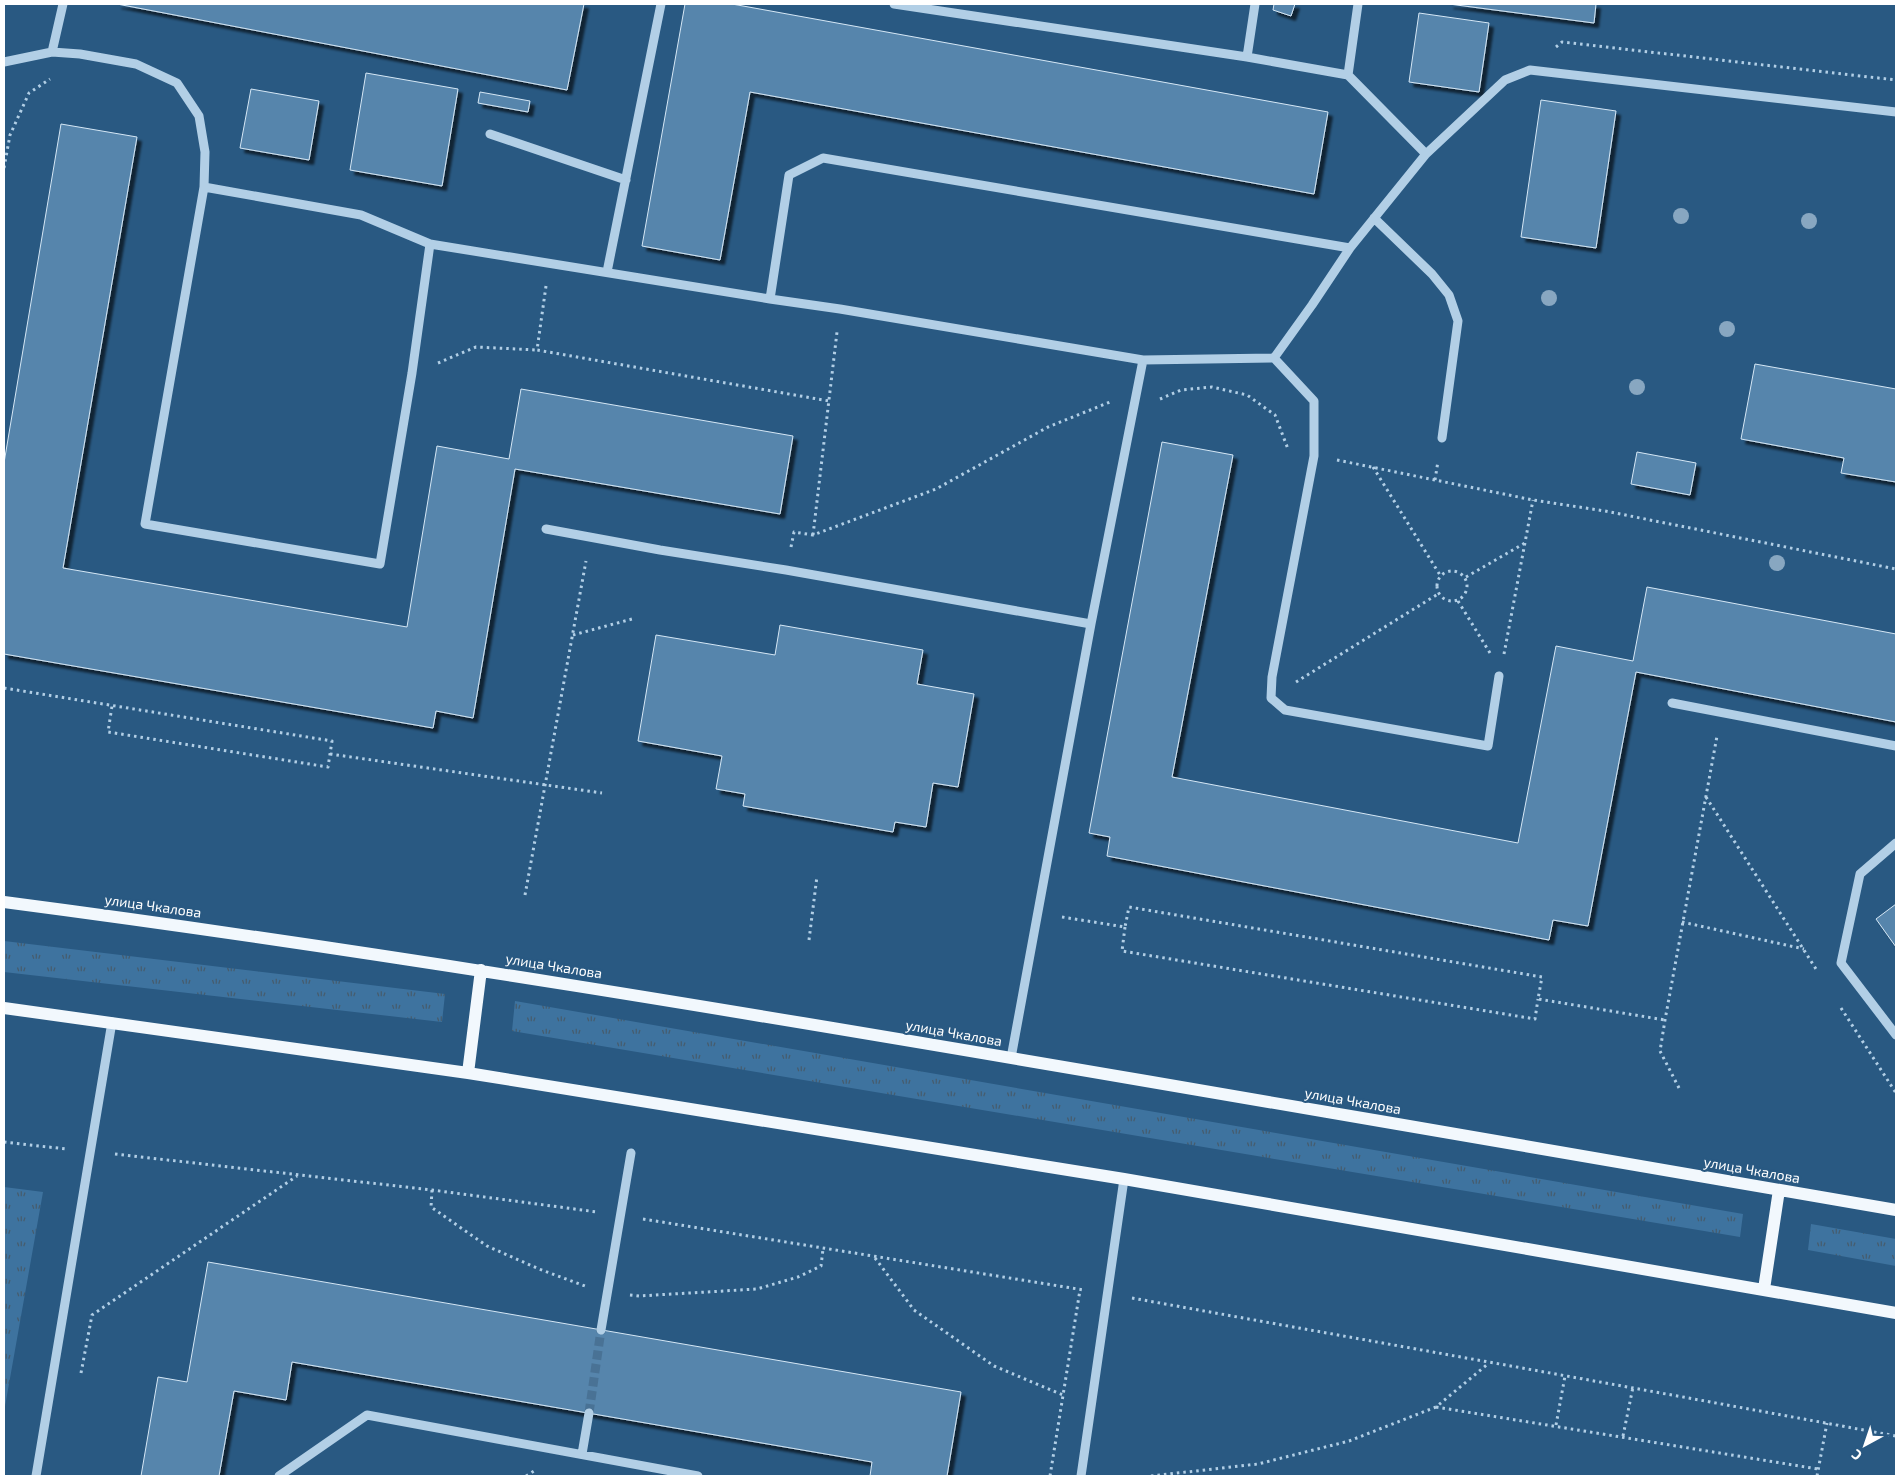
<svg xmlns="http://www.w3.org/2000/svg" width="1900" height="1480" viewBox="0 0 1900 1480" font-family="'Exo 2',sans-serif">
	<style>
		.grass { fill: url(#grass-tufts) }
		.building { fill: #5685ac; stroke: #d5e7f5; filter: url(#shadow) }
		.lines { fill: none; stroke-linecap: round; stroke-linejoin: round }
		.minor-tunnel { stroke: #497295; stroke-width: 9; stroke-dasharray: 9 4.5; stroke-linecap: butt }
		.path { stroke: #b2cfe6; stroke-width: 3; stroke-dasharray: 2.5 4; stroke-linecap: butt }
		.minor { stroke: #b2cfe6; stroke-width: 9 }
		.major { stroke: #f2f8fd; stroke-width: 12 }
		.tree { fill: #88a7c1 }
		.labels { text-anchor: middle; stroke-width: 4.5; stroke-linejoin: round; paint-order: stroke }
		.street-label { font-size: 14px; fill: #fff; stroke: #295982 }
	</style>
	<defs>
		<pattern id="grass-tufts" width="24" height="20" patternUnits="userSpaceOnUse" patternTransform="scale(1.25)"><rect width="24" height="20" fill="#3e739f"/><path d="M3 7l-1-3M5 7V3M7 7l1-3M15 17l-1-3M17 17v-4M19 17l1-3" fill="none" stroke="#465c6d"/></pattern>
		<filter id="shadow"><feDropShadow dx="4.5" dy="4.5" stdDeviation="1" flood-color="#0009"/></filter>
	</defs>
	<rect width="100%" height="100%" fill="#295982"/>
	<!-- grass -->
	<path class="grass" d="M4 941 445 994 442 1022 4 972Z
		M515 1001 1743 1214 1740 1237 512 1031Z
		M4 1187 43 1192 4 1412Z
		M1811 1224 1896 1239V1266L1808 1250Z"/>
	<!-- building -->
	<path class="building" d="M117 4H584L567 90Z
		M685 4H732L1328 112 1314 194 750 92 720 260 642 246Z
		M1274 4H1295L1291 16 1273 10Z
		M1449 4H1596L1594 23Z
		M1419 13 1489 23 1479 92 1409 82Z
		M366 73 458 89 442 186 350 170Z
		M251 89 319 101 309 160 240 148Z
		M480 92 530 101 528 112 478 103Z
		M1541 100 1616 111 1596 248 1521 237Z
		M61 124 137 137 63 568 407 627 437 446 509 459 521 389 793 436 780 514 515 469 473 718 436 711 433 728 4 654V463Z
		M1755 364 1896 389V482L1841 473 1844 458 1741 439Z
		M1162 442 1233 455 1172 777 1518 843 1556 646 1633 661 1647 587 1896 634V722L1636 672 1588 926 1553 920 1549 940 1107 856 1110 837 1089 833Z
		M1637 452 1696 463 1690 495 1631 484Z
		M780 625 923 650 917 684 974 694 958 787 933 783 926 827 895 822 893 832 743 806 745 794 716 789 722 756 638 741 656 635 775 655Z
		M1896 904V947L1876 919Z
		M208 1262 961 1392 947 1476H870L872 1462 292 1362 286 1400 234 1391 219 1476H141L158 1377 187 1382Z"/>
	<g class="lines">
		<!-- minor-tunnel -->
		<path class="minor-tunnel" d="M589 1413 601 1330"/>
		<!-- path -->
		<path class="path" d="M1556 47 1562 42 1896 80
			M4 168 10 135 29 93 50 79
			M546 286 537 350 829 401
			M438 363 476 347 537 350
			M1160 399 1181 390 1212 387 1247 395 1275 415 1288 449
			M1337 460 1533 500 1605 511 1896 569
			M1373 467 1440 575
			M1435 480 1438 461
			M813 535 837 332
			M791 547 794 532 813 535 936 489 1048 427 1110 402
			M1437 586a15 15 0 1 1 30 0a15 15 0 1 1-30 0Z
			M1466 577 1525 543
			M1458 601 1490 653
			M573 635 632 619
			M1504 654 1533 500
			M1296 682 1438 594
			M4 688 332 741 328 767 108 732 112 706
			M330 754 602 793
			M1706 797 1816 969
			M525 895 586 561
			M1062 917 1125 927 1129 907 1542 977 1538 999 1665 1020
			M1682 922 1804 949
			M1125 927 1122 951 1535 1019 1538 999
			M809 940 817 876
			M1841 1008 1896 1093
			M1679 1088 1660 1051 1665 1020 1717 736
			M4 1142 66 1149
			M115 1154 432 1190 597 1212
			M432 1190 431 1207 487 1246 539 1269 585 1286
			M643 1219 1084 1290
			M875 1258 914 1310 994 1366 1063 1395
			M630 1295 639 1296 757 1289 798 1277 821 1266 823 1249
			M1132 1298C1387 1344 1642 1389 1896 1436
			M81 1373 92 1315 297 1176
			M1436 1407 1818 1469
			M1556 1425 1565 1376
			M1623 1436 1633 1387
			M526 1476 534 1471
			M1050 1476 1080 1290
			M1151 1476 1258 1464 1349 1441 1436 1407 1489 1363
			M1817 1476 1827 1423"/>
		<!-- minor -->
		<path class="minor" d="M894 4 1247 57 1348 75 1426 154
			M52 52 63 4
			M1247 57 1255 4
			M4 62 52 52 80 54 136 64 177 83 199 116 205 152 204 187
			M1348 75 1358 4
			M490 134 626 180
			M1374 218 1432 274 1449 295 1458 321 1442 438
			M430 244 412 373 380 564 145 524 204 187 361 215 430 244 770 299 840 309 1143 360 1274 358 1312 305 1350 248 1426 154 1505 80 1530 70 1896 112
			M607 272 661 4
			M770 299 789 175 823 158 1350 248
			M1274 358 1314 401V456L1272 677 1271 698 1285 710 1488 746 1499 676
			M546 529 660 550 786 570 1091 624
			M1672 703 1896 746
			M1896 843 1860 874 1841 963 1896 1035
			M1011 1058 1091 624 1143 360
			M601 1330 631 1153
			M582 1454 589 1413
			M36 1476 112 1022
			M279 1476 367 1415 698 1476
			M1081 1476 1124 1179"/>
		<!-- major -->
		<path class="major" d="M4 902C386 952 766 1016 1146 1081 1396 1124 1646 1166 1896 1210
			M4 1008 468 1073 1124 1179 1896 1313
			M468 1073 481 970
			M1764 1289 1779 1190"/>
	</g>
	<!-- trees -->
	<g class="tree">
		<circle cx="1681" cy="216" r="8"/>
		<circle cx="1809" cy="221" r="8"/>
		<circle cx="1549" cy="298" r="8"/>
		<circle cx="1727" cy="329" r="8"/>
		<circle cx="1637" cy="387" r="8"/>
		<circle cx="1777" cy="563" r="8"/>
	</g>
	<g class="labels">
		<!-- street labels -->
		<g class="street-label">
			<text transform="translate(153 906) rotate(8)" y="5">улица Чкалова</text>
			<text transform="translate(554 966) rotate(9)" y="5">улица Чкалова</text>
			<text transform="translate(954 1033) rotate(10)" y="5">улица Чкалова</text>
			<text transform="translate(1353 1101) rotate(10)" y="5">улица Чкалова</text>
			<text transform="translate(1752 1170) rotate(10)" y="5">улица Чкалова</text>
		</g>
	</g>
	<!-- border -->
	<rect width="1900" height="1480" fill="none" stroke="#ffffff" stroke-width="10"/>
	<!-- north arrow -->
	<g transform="translate(1865 1445) rotate(220)" stroke="#295982" stroke-width="4" paint-order="stroke">
	<path d="M0-4L9 19L0 12L-9 19Z" fill="#ffffff"/>
	<text y="-8" font-size="14" font-weight="bold" text-anchor="middle" fill="#ffffff">С</text>
	</g>
</svg>
